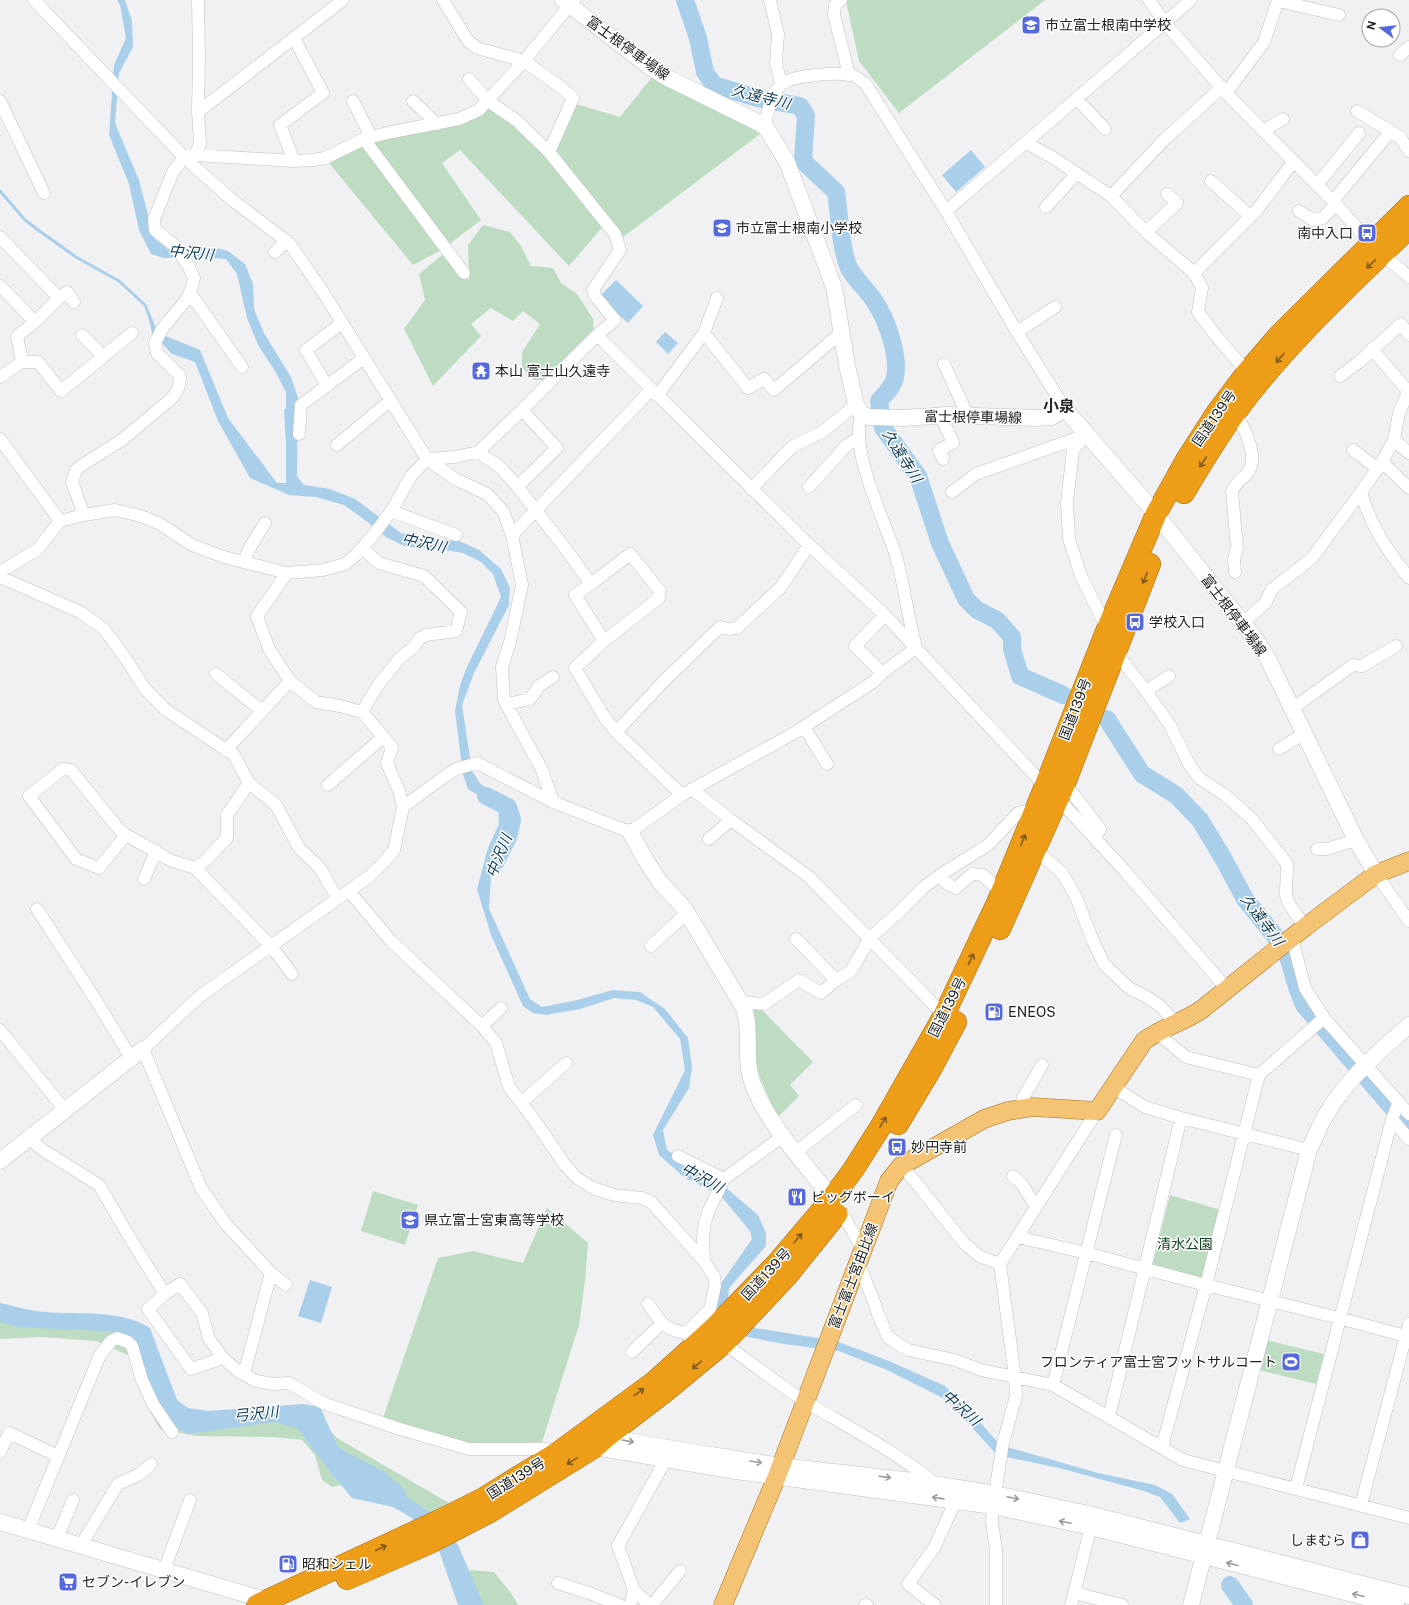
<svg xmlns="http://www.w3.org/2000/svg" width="1409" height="1605" viewBox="0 0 1409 1605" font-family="'Public Sans','Noto Sans JP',sans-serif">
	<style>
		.green { fill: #bddcc1 }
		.water { fill: #aacfeb }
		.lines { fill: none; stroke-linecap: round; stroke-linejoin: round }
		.stream { stroke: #aacfeb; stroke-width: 3 }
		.river { stroke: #aacfeb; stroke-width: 18 }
		.street-casing { stroke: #c1c1c3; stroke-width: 13 }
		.secondary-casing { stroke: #c1c1c3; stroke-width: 17 }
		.primary-casing { stroke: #a5721a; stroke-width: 19 }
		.highway-casing { stroke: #a5721a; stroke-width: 22 }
		.street { stroke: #fff; stroke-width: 12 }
		.secondary { stroke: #fff; stroke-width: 16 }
		.primary { stroke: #f4c474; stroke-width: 18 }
		.highway { stroke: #ed9d17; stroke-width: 21 }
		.oneway { stroke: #7c591c }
		.oneway2 { stroke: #9b9b9b }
		.labels { text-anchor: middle; stroke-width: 3; stroke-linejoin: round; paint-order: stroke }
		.poi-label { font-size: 14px; fill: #202121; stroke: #fff; text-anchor: start }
		.street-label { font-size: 14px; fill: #202121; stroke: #fff }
		.park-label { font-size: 14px; fill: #0e431d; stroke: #fff }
		.water-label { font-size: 15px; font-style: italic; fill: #0c3b56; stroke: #fff }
		.quarter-label { font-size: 16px; font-weight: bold; fill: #29292b; stroke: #fff }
	</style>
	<rect width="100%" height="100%" fill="#f1f1f3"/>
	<!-- green -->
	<path class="green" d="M848 0H1045L899 113 859 61 846 1Z
		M652 77 740 118 760 134 623 237 552 156 576 104 620 117Z
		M493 101 516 120 605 224 569 266 460 150 442 163 481 220 443 249 413 265 329 163 361 145Z
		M483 225 510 232 521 246 531 266 553 268 561 283 577 294 593 319 594 333 551 380H534L522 367V352L540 324 523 311 513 321 491 308 471 324 481 336 433 386 404 329 425 300 419 274 447 251 469 280 468 245Z
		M759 1007 813 1062 790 1085 799 1096 777 1118 753 1060 754 1010Z
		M373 1191 418 1205 405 1245 361 1231Z
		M1170 1195 1221 1210 1204 1276 1200 1279 1152 1267Z
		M547 1208 588 1243 585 1281 579 1325 542 1442 455 1445 383 1418 438 1258 473 1251 523 1263Z
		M0 1321 127 1324 171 1403 202 1416 312 1411 337 1438 449 1503 424 1521 351 1483 332 1487 322 1480 315 1455 302 1440 275 1437 197 1436 160 1429 145 1402 130 1356 96 1341 42 1337 0 1339Z
		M1266 1340 1324 1354 1316 1384 1259 1370Z
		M470 1570 494 1572 511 1593 518 1605H466L464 1585Z"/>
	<!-- water -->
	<path class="water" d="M117 0H125L132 21 133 47 119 73 115 123 139 180 154 238 168 249 216 248 228 251 245 264 253 284 254 309 264 333 291 377 298 398 297 476 304 485 330 489 355 499 401 533 418 537 459 541 479 550 501 569 510 588 509 605 474 673 462 705 472 771 480 783 505 804 510 814 507 840 491 875 489 909 530 999 542 1007 573 1001 613 990 640 992 665 1009 688 1038 692 1067 689 1088 663 1130 667 1150 724 1186 758 1215 766 1233V1246L729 1288 728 1300 755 1328 836 1341 889 1361 945 1386 972 1413 1000 1445 1098 1473 1155 1485 1172 1494 1190 1519 1180 1523 1160 1497 1144 1491 1059 1468 997 1455 947 1400 887 1370 839 1351 784 1344 743 1336 715 1305 722 1282 752 1239 750 1231 721 1196 684 1177 659 1155 653 1135 685 1070 680 1039 653 1007 636 1000 614 998 580 1009 546 1015 533 1013 523 1006 491 935 477 889 488 848 499 824 498 807 468 789 463 775 455 711 460 686 466 669 501 597 493 574 481 562 463 553 433 548 406 547 386 537 365 520 344 505 316 497 289 495 250 478 218 421 195 362 172 354 152 333 147 311 156 332 200 350 228 418 277 483H286V443L284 410 286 408V392L275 371 258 345 247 318 237 274 226 259 198 257 164 258 151 254 139 230 129 184 109 135 114 65 126 38 120 5Z
		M971 150 985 167 956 192 942 175Z
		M616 280 643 306 628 323 599 297Z
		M665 332 678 343 668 354 656 342Z
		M310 1280 332 1287 321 1323 298 1316Z
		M0 1303C15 1306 30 1311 45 1312 79 1315 121 1309 150 1328L177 1400 188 1408 209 1411 303 1404 320 1407 338 1447 356 1467 379 1479 430 1512 458 1545 484 1605H458L438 1548 412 1518 393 1507 352 1498 331 1473 298 1429 276 1422 187 1434 161 1417 143 1370 121 1332 18 1327 0 1322Z"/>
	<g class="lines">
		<!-- stream -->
		<path class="stream" d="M0 191 25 220 41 232 76 257 119 281 145 305 156 332"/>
		<!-- river -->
		<path class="river" d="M685 0 698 38 705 72 714 85 757 98 800 106 806 116 803 161 836 192C839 212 841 254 850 270 856 280 866 289 873 299 886 317 904 364 892 385 889 391 883 396 879 401L883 428 918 476 940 543 966 599 977 610 997 620 1012 637V649L1020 676 1063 695
			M1107 719 1142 774 1176 795 1200 820 1223 858 1245 899 1274 935 1288 956 1297 987 1304 1005 1409 1127
			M486 796 508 807 512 820 508 837 496 861
			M335 1455 342 1460 379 1479 397 1495
			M1230 1585 1244 1605"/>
		<defs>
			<path id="street" d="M34 0 184 157 231 199 290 244 323 292 427 459 455 479 487 494 503 511 512 535 522 585 510 642 502 667 504 700 542 770 553 802
				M443 0 468 41 477 48 524 61 562 88 573 98 549 152
				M770 0 778 34 776 63 781 84
				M841 0 835 5 834 15 849 75
				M1149 0 1165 23 1226 93 1336 204 1361 233
				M1278 1 1339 15
				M294 38 323 93 280 125 294 161
				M1400 55 1409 47
				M1226 93 1264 42 1278 0
				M1077 99 1105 129
				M0 101 44 193
				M353 101 371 137
				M413 101 437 124
				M1357 111 1400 137 1409 151
				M198 112 343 0
				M765 126C767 113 771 93 782 84 793 75 838 72 852 75 856 76 861 81 865 83L946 211 1017 332 1065 409
				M1263 131 1283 119
				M364 139 464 273
				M1026 143 1052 157 1111 196 1146 232 1194 273 1257 210 1293 162
				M195 155 294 161 313 160 325 158 364 139 387 133 459 119 479 110 524 61 574 0
				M1211 181 1250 216
				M1317 185 1359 133
				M1111 196 1163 141 1222 87
				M1333 201 1390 132
				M1046 207 1077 173
				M946 211 1191 0
				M1299 211 1313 220 1323 218 1336 204
				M1146 232 1177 203 1167 194
				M0 237 59 298 67 292 74 302
				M275 252 287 241
				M1391 261 1409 277
				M1194 273 1202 288 1198 312 1217 337 1247 372
				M0 286 35 322
				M190 293 242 367
				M1017 332 1055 307
				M704 333 748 388 764 379 774 390 842 332
				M82 335 103 356
				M597 335 809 545 885 615 1045 786
				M1372 349 1408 391
				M22 362 17 336 35 322 59 298
				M944 364 968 416
				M1340 376 1359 362 1401 324 1409 335
				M0 377 22 362H38L61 391 132 333
				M327 386 306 350 342 323
				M657 396 704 333 717 298
				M1234 414C1245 426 1259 458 1248 472 1243 479 1235 483 1232 491L1237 548 1234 560 1235 572
				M941 416 953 443 939 450 943 459
				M299 434 301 405 364 358
				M1086 435 1073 450 1067 502 1069 539 1081 576 1107 629
				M0 439 60 521
				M1394 440 1409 453
				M337 445 391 400
				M1353 450 1378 469
				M478 452 500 467 517 486 565 548 591 584 630 554 660 591 659 598 604 641 575 668 603 715 616 732 682 795
				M1382 462 1409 488
				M517 487 557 448 522 410
				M809 487 846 446 858 438
				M751 489 793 446 822 432 856 405
				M952 492 976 474 1086 435
				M1361 492C1370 525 1388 552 1409 578
				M391 511 456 535
				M84 515 72 482 76 470 82 465 122 440 171 399C178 391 180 386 180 376L157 353 155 343 162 329 187 299 192 287 194 278 188 265 174 245 155 230 154 219 173 172 184 157 195 155 200 144 198 112 199 58 198 0
				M512 535 651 390
				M244 562 249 549 265 523
				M0 572 38 549 60 521 84 515 115 510 141 516 160 524 192 545 224 557 287 573 323 570 345 564 357 554 375 533 392 510 411 476 427 459 455 457 478 452 522 410 597 335 615 320 595 296 593 290 620 250 615 234 549 152 516 120 488 101 469 79
				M287 573 257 616 269 649 290 681 316 702 340 706 362 712 392 747 387 763 399 791 403 807
				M0 577 80 612 104 629 126 659 145 689 166 710 234 755 249 783 276 805 299 848 320 868 337 898
				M591 584 575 595 604 641
				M1243 623 1266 602 1271 590 1312 558 1361 492 1382 462 1394 440 1399 413 1409 390
				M1120 646 1121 659 1143 687 1170 725 1189 764 1199 778 1225 795 1252 819 1287 864 1286 895 1289 904 1305 927
				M882 673 855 646 885 615
				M216 674 262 711
				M1146 691 1169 676
				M507 704 530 699 539 686 553 677
				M1292 709 1353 665 1362 666 1396 646
				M362 712 378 685 400 658 414 647 420 638 426 635 456 631 461 612 424 576 379 563 362 548
				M804 727 827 764
				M616 732 665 680 720 627 728 629 737 628 781 587 809 545
				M1279 749 1305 733
				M226 750 290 681
				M1065 783 1100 829 1095 838
				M328 785 383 737
				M692 789 731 820 809 877 944 1015
				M1065 806 1124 870 1228 990
				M126 835 99 868 76 859 29 796 63 769 71 770 117 827 126 835 172 861 195 868 205 861 227 838V815L249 783
				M709 839 731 820
				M1035 849 1062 873 1068 883 1076 897 1093 941 1104 964 1129 988 1145 996 1159 1005 1176 1023
				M1317 849H1327L1356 840
				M195 868 271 946 292 974
				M1376 874 1409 921
				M939 876 949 885 956 888 972 874 983 875 993 885
				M144 879 156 851
				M349 891 391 941 482 1026 496 1043 509 1087 533 1118 565 1165 577 1178 593 1188 614 1195 642 1198 651 1202 704 1261
				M37 909 97 1002 131 1058
				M1292 938 1305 988 1324 1018 1409 1114
				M796 939 836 980
				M651 946 687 913
				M741 1002 764 1004 799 980 821 993 836 980 851 971 870 938 900 911 924 887 943 873 988 845 1018 813 1036 809
				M482 1026 501 1008
				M0 1030 65 1110
				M1157 1033 1186 1057 1259 1075
				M1113 1087 1145 1107 1181 1118 1309 1150
				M522 1102 566 1063
				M1022 1107 1023 1098 1042 1065
				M1392 1119 1409 1139
				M30 1139 43 1150 99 1185 136 1248 165 1294 180 1284 202 1313 209 1339 224 1359 239 1372 256 1381 273 1384 289 1383 323 1403 400 1429 469 1449H546L559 1451
				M796 1152 856 1105
				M678 1156 724 1179
				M901 1166 905 1169 964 1243 979 1256 1000 1264
				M1013 1176 1022 1184 1036 1207
				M840 1210 864 1251
				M1018 1237 1086 1253 1206 1285 1339 1318 1409 1337
				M859 1264 874 1302 878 1314 888 1337 898 1344 908 1350 955 1360 981 1370 1053 1385 1183 1460 1409 1518
				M286 1285 271 1273 225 1223 201 1188 143 1049 200 996 371 875 383 863 394 850 403 807 441 779 456 769 477 763 553 802 630 832 682 795 796 732 873 682 882 673 916 648C911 627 907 607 903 586 901 576 899 566 896 556 885 521 848 448 862 414
				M165 1294 148 1309 191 1369 223 1358
				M648 1304C662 1323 662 1329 686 1333
				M724 1343C751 1363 778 1384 806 1402 850 1428 896 1452 936 1484
				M695 1345 686 1333 710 1309 715 1286 714 1276 704 1261 703 1237 705 1222 709 1210 724 1179 783 1136
				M632 1352 662 1323
				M244 1374 271 1273
				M1053 1385 1116 1135
				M1109 1417 1181 1118
				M1162 1447 1206 1285 1259 1075 1324 1018
				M0 1452 9 1433 58 1456
				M1296 1488 1392 1119 1399 1102
				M1361 1505 1409 1324
				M28 1530 100 1355 111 1341 117 1338 128 1342 132 1346 142 1380 153 1404 172 1432
				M57 1538 73 1500
				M81 1545 118 1484 140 1474 151 1464
				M164 1570 190 1500
				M558 1583 589 1593 620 1605
				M1075 1593 1122 1605
				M630 1605 634 1590
				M649 1605 634 1590 618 1546 666 1459
				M652 1605 680 1571
				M865 1605H867
				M935 1605 908 1584 934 1548 956 1500
				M996 1605V1550L992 1522 993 1506 1003 1443 1016 1396 1015 1377 1000 1264 1097 1111
				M1071 1605 1091 1527"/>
			<path id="secondary" d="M563 0 651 68 666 77 765 126 787 162 834 287 847 365 856 405 862 414 869 417 904 418 948 415 1035 418 1051 417 1065 409 1156 514 1257 641 1269 661 1356 840 1376 874
				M630 832 645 859 660 882 684 908 744 1008C745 1013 747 1018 747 1023 749 1040 746 1057 750 1074 759 1115 806 1165 832 1198L838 1207
				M0 1161 143 1049
				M602 1431 606 1437 679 1450 781 1466 922 1482 995 1494 1093 1515 1409 1596
				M595 1438V1447L736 1471 993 1506 1091 1527 1396 1605
				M0 1522 272 1602
				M1191 1605 1309 1150C1314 1140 1318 1129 1323 1120 1344 1081 1377 1054 1409 1025"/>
			<path id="primary" d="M723 1605 777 1476 889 1181 901 1166 984 1119 1008 1111 1033 1107 1097 1111 1144 1041C1161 1028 1183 1022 1201 1010L1305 927 1376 874 1409 861"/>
			<path id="highway" d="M1184 493C1200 466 1216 439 1235 413 1285 345 1348 287 1409 228
				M1000 929 1065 783 1150 564
				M898 1124 931 1069 956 1022
				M347 1579 430 1543 490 1512 595 1447 606 1437 666 1391 724 1343 787 1276 837 1214
				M257 1605 442 1519 482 1499 560 1451 655 1381 714 1328 776 1264 832 1198 853 1170 881 1126 944 1015 997 903 1045 786 1107 629 1156 514 1186 460 1217 412 1247 372 1279 335 1409 206"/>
		</defs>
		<!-- street casing -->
		<use href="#street" class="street-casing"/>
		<!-- secondary casing -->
		<use href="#secondary" class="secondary-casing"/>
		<!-- primary casing -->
		<use href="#primary" class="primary-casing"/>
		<!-- highway casing -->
		<use href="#highway" class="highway-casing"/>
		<!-- street -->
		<use href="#street" class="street"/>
		<!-- secondary -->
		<use href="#secondary" class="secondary"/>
		<!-- primary -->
		<use href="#primary" class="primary"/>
		<!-- highway -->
		<use href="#highway" class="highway"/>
	</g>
	<!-- one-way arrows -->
	<defs><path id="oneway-shaft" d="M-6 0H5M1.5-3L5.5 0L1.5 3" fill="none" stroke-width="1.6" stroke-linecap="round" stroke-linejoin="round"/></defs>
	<g class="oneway">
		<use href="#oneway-shaft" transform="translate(1371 264) rotate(136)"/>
		<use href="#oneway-shaft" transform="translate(1280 358) rotate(131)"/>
		<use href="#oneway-shaft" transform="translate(1203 462) rotate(124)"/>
		<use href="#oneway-shaft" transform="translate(1145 578) rotate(112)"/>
		<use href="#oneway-shaft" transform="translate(1023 840) rotate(-68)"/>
		<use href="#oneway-shaft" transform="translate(971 959) rotate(-65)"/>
		<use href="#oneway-shaft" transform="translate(883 1122) rotate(-59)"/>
		<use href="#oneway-shaft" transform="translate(798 1238) rotate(-50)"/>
		<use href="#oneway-shaft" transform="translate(697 1365) rotate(140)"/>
		<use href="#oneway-shaft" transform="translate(639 1392) rotate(-36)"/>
		<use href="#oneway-shaft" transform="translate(572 1461) rotate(148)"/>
		<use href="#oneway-shaft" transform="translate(381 1548) rotate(-25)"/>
	</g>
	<g class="oneway2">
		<use href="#oneway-shaft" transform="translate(628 1441) rotate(10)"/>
		<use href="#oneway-shaft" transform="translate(756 1462) rotate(9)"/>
		<use href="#oneway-shaft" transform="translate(885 1477) rotate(7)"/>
		<use href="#oneway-shaft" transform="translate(938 1498) rotate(-172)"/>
		<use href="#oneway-shaft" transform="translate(1013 1498) rotate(12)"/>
		<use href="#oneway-shaft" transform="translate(1065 1522) rotate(-168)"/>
		<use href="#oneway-shaft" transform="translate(1232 1564) rotate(-166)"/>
		<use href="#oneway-shaft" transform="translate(1358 1595) rotate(-166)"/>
	</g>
	<!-- icons -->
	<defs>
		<symbol id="school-square" viewBox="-11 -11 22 22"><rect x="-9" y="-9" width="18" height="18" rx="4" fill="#5668de" stroke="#fff"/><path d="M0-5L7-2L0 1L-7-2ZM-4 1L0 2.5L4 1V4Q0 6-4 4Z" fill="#fff"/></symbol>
		<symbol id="bus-square" viewBox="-11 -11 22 22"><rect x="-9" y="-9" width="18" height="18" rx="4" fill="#5668de" stroke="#fff"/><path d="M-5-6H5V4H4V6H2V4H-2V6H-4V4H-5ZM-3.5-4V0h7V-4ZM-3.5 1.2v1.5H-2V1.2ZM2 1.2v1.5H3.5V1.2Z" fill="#fff"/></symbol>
		<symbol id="temple-square" viewBox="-11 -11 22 22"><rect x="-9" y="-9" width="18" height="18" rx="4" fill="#5668de" stroke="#fff"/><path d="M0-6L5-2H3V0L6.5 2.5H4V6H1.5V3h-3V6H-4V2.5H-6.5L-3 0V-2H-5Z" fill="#fff"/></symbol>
		<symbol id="fuel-square" viewBox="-11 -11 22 22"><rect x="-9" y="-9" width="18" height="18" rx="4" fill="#5668de" stroke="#fff"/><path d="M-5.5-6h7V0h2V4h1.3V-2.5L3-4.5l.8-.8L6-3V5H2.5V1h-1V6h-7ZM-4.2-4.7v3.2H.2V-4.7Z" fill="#fff"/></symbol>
		<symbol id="restaurant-square" viewBox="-11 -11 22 22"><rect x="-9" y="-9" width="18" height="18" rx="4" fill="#5668de" stroke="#fff"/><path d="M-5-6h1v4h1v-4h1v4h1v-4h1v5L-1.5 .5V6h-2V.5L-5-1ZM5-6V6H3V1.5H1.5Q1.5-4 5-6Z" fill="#fff"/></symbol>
		<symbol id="stadium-square" viewBox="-11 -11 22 22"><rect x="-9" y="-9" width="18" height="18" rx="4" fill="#5668de" stroke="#fff"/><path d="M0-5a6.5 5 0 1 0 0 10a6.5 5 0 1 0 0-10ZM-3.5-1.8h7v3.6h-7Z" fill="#fff"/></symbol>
		<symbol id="shop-square" viewBox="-11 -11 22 22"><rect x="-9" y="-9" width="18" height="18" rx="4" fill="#5668de" stroke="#fff"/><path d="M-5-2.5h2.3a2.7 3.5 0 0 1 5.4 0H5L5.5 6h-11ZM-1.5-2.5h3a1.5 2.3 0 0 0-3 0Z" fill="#fff"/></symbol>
		<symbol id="supermarket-square" viewBox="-11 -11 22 22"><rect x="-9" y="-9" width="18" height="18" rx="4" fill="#5668de" stroke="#fff"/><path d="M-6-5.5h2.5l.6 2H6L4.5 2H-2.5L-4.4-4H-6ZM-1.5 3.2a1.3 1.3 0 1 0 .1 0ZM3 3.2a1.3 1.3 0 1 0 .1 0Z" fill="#fff"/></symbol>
	</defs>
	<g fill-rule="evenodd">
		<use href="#school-square" x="1020" y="14" width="22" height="22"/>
		<use href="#school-square" x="711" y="217" width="22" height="22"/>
		<use href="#bus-square" x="1356" y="222" width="22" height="22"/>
		<use href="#temple-square" x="470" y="360" width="22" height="22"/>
		<use href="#bus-square" x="1124" y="611" width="22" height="22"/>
		<use href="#fuel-square" x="983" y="1001" width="22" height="22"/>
		<use href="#bus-square" x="886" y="1136" width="22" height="22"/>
		<use href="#restaurant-square" x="786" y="1186" width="22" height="22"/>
		<use href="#school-square" x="399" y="1209" width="22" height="22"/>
		<use href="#stadium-square" x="1280" y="1351" width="22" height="22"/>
		<use href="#shop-square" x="1349" y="1529" width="22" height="22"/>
		<use href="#fuel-square" x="277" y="1553" width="22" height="22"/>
		<use href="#supermarket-square" x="57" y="1571" width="22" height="22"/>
	</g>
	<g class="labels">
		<!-- poi labels -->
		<g class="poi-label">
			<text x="1045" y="30">市立富士根南中学校</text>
			<text x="736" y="233">市立富士根南小学校</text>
			<text x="1353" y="238" text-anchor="end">南中入口</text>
			<text x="495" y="376">本山 富士山久遠寺</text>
			<text x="1149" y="627">学校入口</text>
			<text x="1008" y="1017">ENEOS</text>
			<text x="911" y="1152">妙円寺前</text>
			<text x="811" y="1202">ビッグボーイ</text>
			<text x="424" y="1225">県立富士宮東高等学校</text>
			<text x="1277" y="1367" text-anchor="end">フロンティア富士宮フットサルコート</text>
			<text x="1346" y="1545" text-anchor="end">しまむら</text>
			<text x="302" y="1569">昭和シェル</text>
			<text x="82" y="1587">セブン-イレブン</text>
		</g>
		<!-- street labels -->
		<g class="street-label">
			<text transform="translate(628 48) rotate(36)" y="5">富士根停車場線</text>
			<text transform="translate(973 417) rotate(1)" y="5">富士根停車場線</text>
			<text transform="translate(1214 418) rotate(-55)" y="5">国道139号</text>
			<text transform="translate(1234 615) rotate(53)" y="5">富士根停車場線</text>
			<text transform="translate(1075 709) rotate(-69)" y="5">国道139号</text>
			<text transform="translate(947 1007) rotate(-63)" y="5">国道139号</text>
			<text transform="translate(766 1274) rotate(-47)" y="5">国道139号</text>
			<text transform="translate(853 1276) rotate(-69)" y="5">富士富士宮由比線</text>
			<text transform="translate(516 1478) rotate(-32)" y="5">国道139号</text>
		</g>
		<!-- park labels -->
		<g class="park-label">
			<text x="1185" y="1249">清水公園</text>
		</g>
		<!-- water labels -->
		<g class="water-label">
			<text transform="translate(761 97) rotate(14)" y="5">久遠寺川</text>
			<text transform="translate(191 253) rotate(6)" y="5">中沢川</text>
			<text transform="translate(902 456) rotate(58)" y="5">久遠寺川</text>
			<text transform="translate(424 543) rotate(12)" y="5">中沢川</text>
			<text transform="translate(499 856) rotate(-68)" y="5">中沢川</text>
			<text transform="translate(1262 920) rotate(53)" y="5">久遠寺川</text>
			<text transform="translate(702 1178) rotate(29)" y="5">中沢川</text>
			<text transform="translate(961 1408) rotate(42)" y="5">中沢川</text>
			<text transform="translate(256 1414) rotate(-6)" y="5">弓沢川</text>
		</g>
		<!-- quarter labels -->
		<g class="quarter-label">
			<text x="1059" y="412">小泉</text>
		</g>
	</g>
	<!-- north arrow -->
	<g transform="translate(1381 28) rotate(285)"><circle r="19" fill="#ffffff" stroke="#a6a6a6"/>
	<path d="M0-3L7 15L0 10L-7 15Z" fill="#5668de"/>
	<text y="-6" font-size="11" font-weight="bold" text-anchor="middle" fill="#202121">N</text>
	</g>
</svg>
